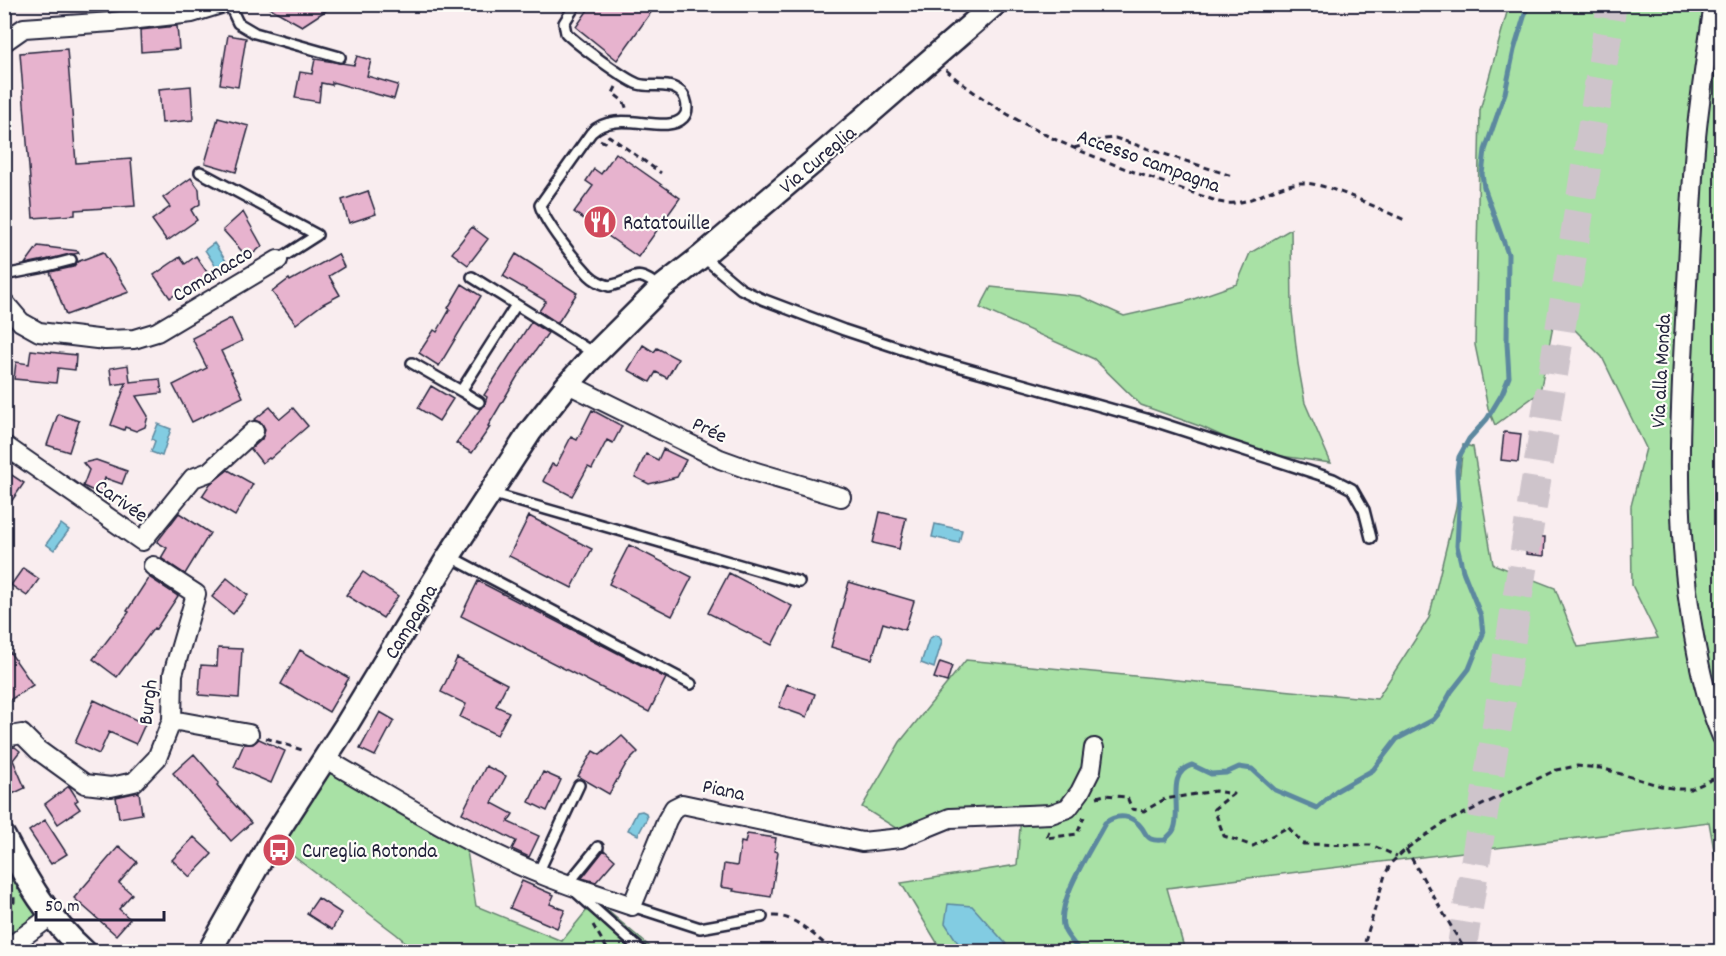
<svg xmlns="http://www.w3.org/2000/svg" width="1726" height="956" viewBox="0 0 1726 956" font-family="Dekko,sans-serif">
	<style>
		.green { fill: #a8e1a5; stroke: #658270; stroke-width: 1.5 }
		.water { fill: #82cce2; stroke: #5c889f; stroke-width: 1.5 }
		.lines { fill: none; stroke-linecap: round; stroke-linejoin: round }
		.stream { stroke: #5c889f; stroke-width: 5 }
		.building { fill: #e7b3ce; stroke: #22223b; stroke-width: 1.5 }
		.trunk-tunnel { stroke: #cec4cb; stroke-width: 30; stroke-dasharray: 30 15; stroke-linecap: butt }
		.service-casing { stroke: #22223b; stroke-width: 14 }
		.minor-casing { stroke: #22223b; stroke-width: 22 }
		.tertiary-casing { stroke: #22223b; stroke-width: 27 }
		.path { stroke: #22223b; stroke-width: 3; stroke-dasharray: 6 4.5; stroke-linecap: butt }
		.service { stroke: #fdfcf7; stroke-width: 9 }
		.minor { stroke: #fdfcf7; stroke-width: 18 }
		.tertiary { stroke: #fdfcf7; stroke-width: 22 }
		.labels { text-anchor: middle; stroke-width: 4.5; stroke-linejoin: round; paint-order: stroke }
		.street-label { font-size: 21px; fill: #22223b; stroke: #fdfcf7 }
		.poi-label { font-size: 21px; fill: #22223b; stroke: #fdfcf7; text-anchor: start }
	</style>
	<rect width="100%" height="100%" fill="#f9edef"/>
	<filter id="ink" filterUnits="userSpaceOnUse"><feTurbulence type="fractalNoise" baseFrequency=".0167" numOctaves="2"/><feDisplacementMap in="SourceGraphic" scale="12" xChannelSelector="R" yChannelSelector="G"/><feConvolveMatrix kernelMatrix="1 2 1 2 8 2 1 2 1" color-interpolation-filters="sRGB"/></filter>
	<g filter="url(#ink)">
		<!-- green -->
		<path class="green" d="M1509 5H1721V889L1709 822 1167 888 1185 951H942L901 883 1017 865 1021 815 902 832 862 807 900 742 966 660 1377 699 1429 618 1456 507 1463 445 1473 447 1493 564 1555 588 1578 647 1658 638 1632 585 1631 506 1646 448 1602 357 1556 311 1540 392 1495 425 1488 408 1475 345 1480 110Z
			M1291 229 1292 311 1298 364 1305 403 1331 463 1260 453 1202 427 1141 405 1094 359 980 308 991 287 1080 296 1124 316 1185 302 1237 284 1250 253Z
			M324 758 465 839 476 906 562 941 595 900 655 951H416L396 934 272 840Z
			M4 838 51 916 4 951Z"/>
		<!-- water -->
		<path class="water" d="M214 243 230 267 220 273 205 250Z
			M158 424 171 429 162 456 151 452 155 441 152 439Z
			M61 524 69 530 54 550 46 544Z
			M935 524 962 530 959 543 932 537Z
			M935 635 939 636 942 641 934 668 921 663 929 639Z
			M642 811 646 813 647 818 638 835 628 830 637 812Z
			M948 904 972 906 1006 944 1003 951H963L945 923Z"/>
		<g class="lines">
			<!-- stream -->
			<path class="stream" d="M1080 952C1075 944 1067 937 1064 929 1054 904 1093 846 1105 823 1117 813 1133 815 1142 828 1145 832 1146 837 1151 839 1155 841 1160 840 1165 840 1167 837 1173 833 1174 829 1182 809 1165 773 1192 765L1211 774 1226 773 1239 767 1252 769 1275 790 1317 808 1336 791 1373 770 1397 739 1433 720 1440 712 1451 692 1469 669 1483 634 1481 616 1463 571 1457 546 1459 508 1457 470 1459 457 1469 439 1487 419 1502 394 1509 377 1507 343 1508 254 1484 187 1482 174 1485 150 1505 93 1514 50 1528 4"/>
		</g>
		<!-- building -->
		<path class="building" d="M263 4H336L302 26Z
			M592 4H657L617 60 576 27Z
			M177 26 179 49 141 52 140 30Z
			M228 35 246 38 238 87 220 84Z
			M67 49 76 163 131 159 135 206 75 210V215L33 218 20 53Z
			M357 56 371 60 367 76 398 85 394 99 332 82V85L321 83 319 102 295 98 300 72 312 74 315 59 354 65Z
			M191 86 193 120 162 123 159 89Z
			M218 118 249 126 236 172 205 163Z
			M616 153 680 198 638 257 574 212 593 186 586 181 594 169 601 174Z
			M191 178 199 189 200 204 191 210 197 220 167 241 152 220 170 207 163 198Z
			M368 191 376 214 349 223 342 200Z
			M243 212 262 246 248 258 223 230Z
			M472 227 488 239 468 265 452 253Z
			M38 246 78 251 79 253 25 264Z
			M103 252 129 292 66 315 50 272 73 267 77 262Z
			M338 254 344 267 329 276 340 295 323 304 296 324 272 292 289 279 290 281Z
			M516 254 577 293 559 321 556 322 539 311 546 301 503 276Z
			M196 256 211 278 190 292 187 287 170 298 154 275 180 257 185 264Z
			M462 284 481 296 439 366 419 353 434 330 437 332 450 309 448 308Z
			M231 318 242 341 221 351 243 397 192 422 173 385 207 368 192 338Z
			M531 322 548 333 517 377 488 426 490 427 472 453 456 443 480 409 484 406 487 397 484 395Z
			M643 345 654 352 657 348 678 359 667 378 656 372 650 382 628 370Z
			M31 350 76 355 75 370 58 368 56 383 14 379 16 362 29 364Z
			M128 365 130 382 160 379 162 393 136 396 148 416 145 427 136 431 125 427 124 430 111 425 126 383 112 385 110 368Z
			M431 386 453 399 439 421 418 408Z
			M270 407 280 419 293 408 308 426 270 459 269 458 262 463 251 449 262 439 265 429 262 423 254 420Z
			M592 410 622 426 613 443 607 440 592 469 588 467 572 496 543 481 552 464 556 466 571 437 577 440Z
			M58 414 79 421 69 452 47 445Z
			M1504 432 1521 434 1518 462 1501 460Z
			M663 449 686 460 677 477 649 484 635 477 646 454 658 460Z
			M96 460 127 471 122 484 105 478 100 494 83 486 89 470 83 463Z
			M4 470 24 483 4 512Z
			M228 470 253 484 235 516 202 496 210 484Z
			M880 512 906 518 899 549 873 543Z
			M179 513 210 533 185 574 161 558 167 548 157 542Z
			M529 516 592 549 572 588 509 556Z
			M1527 537H1545L1544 556 1526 554Z
			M629 545 692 577 672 616 609 584Z
			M23 568 39 579 27 596 11 585Z
			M363 572 398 596 383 618 346 595Z
			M729 573 792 606 772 645 708 613Z
			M149 577 178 596 156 629 154 628 117 677 93 659 129 612 127 611Z
			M227 578 248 595 233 614 212 597Z
			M478 581 666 678 649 712 461 616Z
			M849 582 914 601 905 630 883 623 872 659 831 647Z
			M4 644 33 685 4 704Z
			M218 648 242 649 239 698 199 695 201 665 217 666Z
			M300 650 349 678 329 712 281 684Z
			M457 658 507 684 496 706 509 712 497 735 460 717 466 704 441 692Z
			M940 662 952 666 947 682 934 678Z
			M787 684 815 694 807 717 779 707Z
			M94 700 145 724 136 744 109 732 99 754 75 743Z
			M380 712 394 720 375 756 360 749Z
			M622 736 638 752 626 764 609 794 578 776 593 751 600 755Z
			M259 739 285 751 271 783 234 767 244 744H253Z
			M15 747 20 751 13 760 25 788 4 798V748Z
			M194 754 219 783 217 785 251 823 231 841 173 773Z
			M486 766 506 776 492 803 513 814 508 822 539 836 529 857 512 849 516 841 462 813Z
			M543 772 561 780 547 811 529 802Z
			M69 786 78 800 75 802 80 809 58 824 45 804Z
			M139 792 142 814 119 818 116 797Z
			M45 820 67 854 51 864 29 831Z
			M747 834 776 838 774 851 778 852 771 897 733 891 734 889 721 887 724 864 737 866 741 842 745 843Z
			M194 837 212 854 190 877 172 860Z
			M119 846 137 862 119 883 132 894 119 909 130 919 116 935 74 898Z
			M604 850 615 860 596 882 582 878Z
			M522 881 554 895 550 904 565 910 557 928 510 908Z
			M318 898 341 913 332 930 307 914Z"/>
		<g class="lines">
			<!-- trunk-tunnel -->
			<path class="trunk-tunnel" d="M1461 952 1612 4"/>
			<defs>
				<path id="service" d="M229 4 238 23 255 33 340 57
					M576 4 564 23 566 33C577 44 624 79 638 84 650 88 667 82 678 90 687 95 690 111 683 118 666 136 615 107 591 133L540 205C544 222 576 261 589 275 594 280 602 284 609 286 637 281 632 266 661 288
					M200 172 317 235 278 260
					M702 256 741 289 762 299 844 330 929 358 1157 422 1333 479 1352 489 1364 510 1371 538
					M4 275 40 268 71 260
					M472 277 595 354
					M412 363 461 391
					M479 402 461 391 516 305
					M490 493 799 582
					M449 556 691 684
					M538 873 579 785
					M567 885 598 847
					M577 893 643 952
					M632 906 700 928 762 917"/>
				<path id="minor" d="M1714 4C1707 52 1699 100 1695 148 1691 200 1689 251 1686 302 1680 410 1674 511 1691 619 1698 660 1705 699 1722 737
					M4 42 24 28 112 22 192 13 221 4
					M4 302 21 322 39 332 105 340 134 339 157 332 278 260
					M568 384 720 459 756 472 841 497
					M4 445 142 541 193 478 209 472 254 431
					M172 720 249 734
					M4 737 22 734 38 750 85 784 111 787 134 782 157 758 172 720 173 674 196 594 153 566
					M324 758C385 793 444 831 508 860 548 879 590 892 632 906L667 820 674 808 682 804 862 842 901 838 950 818 1051 814 1068 808 1080 792 1091 770 1094 748
					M4 951 51 916"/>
				<path id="tertiary" d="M4 837C26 879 49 920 85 952
					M209 952 272 840 347 724 449 556 530 432 568 384 595 354 661 288 702 256 818 158 995 4"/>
			</defs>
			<!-- service casing -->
			<use href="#service" class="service-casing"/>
			<!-- minor casing -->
			<use href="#minor" class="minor-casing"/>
			<!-- tertiary casing -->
			<use href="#tertiary" class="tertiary-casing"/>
			<!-- path -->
			<path class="path" d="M946 70C1024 138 1123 168 1219 202 1247 209 1272 185 1300 183 1328 182 1378 209 1405 220
				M616 87 613 93 624 102 627 110
				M600 140 604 142 609 136 661 173
				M1074 148 1105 139 1115 138 1232 176
				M266 738 305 751
				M1097 797 1105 795 1127 797 1132 809 1144 811 1165 799 1215 791 1233 794 1214 809 1224 836 1253 846 1288 827 1303 844 1371 845 1397 856
				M1049 831 1046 838 1077 834 1084 817
				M1406 849 1466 952
				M773 916C793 915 812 933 827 946V952
				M4 922 14 902V896
				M593 925 609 952
				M1362 952 1385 875 1391 863 1406 849 1442 824 1556 770 1577 766 1601 768 1661 786 1678 789H1691L1722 775"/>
			<!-- service -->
			<use href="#service" class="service"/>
			<!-- minor -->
			<use href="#minor" class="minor"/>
			<!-- tertiary -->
			<use href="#tertiary" class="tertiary"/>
		</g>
	</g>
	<!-- icons -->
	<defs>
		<symbol id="restaurant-disc" viewBox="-11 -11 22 22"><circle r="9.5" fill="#d1495b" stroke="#fdfcf7"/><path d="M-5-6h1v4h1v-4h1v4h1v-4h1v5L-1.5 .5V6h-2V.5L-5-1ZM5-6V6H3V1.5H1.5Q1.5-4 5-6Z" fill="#fff"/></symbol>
		<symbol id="bus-disc" viewBox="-11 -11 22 22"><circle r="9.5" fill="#d1495b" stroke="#fdfcf7"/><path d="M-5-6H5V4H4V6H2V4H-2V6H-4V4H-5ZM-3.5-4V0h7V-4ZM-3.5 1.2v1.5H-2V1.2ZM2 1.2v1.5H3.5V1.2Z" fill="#fff"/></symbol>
	</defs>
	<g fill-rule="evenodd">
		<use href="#restaurant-disc" x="581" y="203" width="38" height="38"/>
		<use href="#bus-disc" x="260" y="831" width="38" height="38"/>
	</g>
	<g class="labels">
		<!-- street labels -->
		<g class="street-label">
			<text transform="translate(817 159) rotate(-40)" y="7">Via Cureglia</text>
			<text transform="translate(1149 160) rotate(20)" y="7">Accesso campagna</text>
			<text transform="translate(212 273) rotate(-31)" y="7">Comanacco</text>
			<text transform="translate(1660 371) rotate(-87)" y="7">Via alla Monda</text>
			<text transform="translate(710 429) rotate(25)" y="7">Prée</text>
			<text transform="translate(122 500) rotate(35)" y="7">Carivée</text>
			<text transform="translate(410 621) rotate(-59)" y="7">Campagna</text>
			<text transform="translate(147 702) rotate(-83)" y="7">Burgh</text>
			<text transform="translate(724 789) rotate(12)" y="7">Piana</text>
		</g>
		<!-- poi labels -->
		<g class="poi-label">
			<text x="623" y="229">Ratatouille</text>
			<text x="302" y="857">Cureglia Rotonda</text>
		</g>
	</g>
	<!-- margin -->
	<rect width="1726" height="956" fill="none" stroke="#fdfcf7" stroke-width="24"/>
	<rect x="12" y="12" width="1702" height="932" fill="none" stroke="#22223b" stroke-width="2" filter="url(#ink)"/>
	<!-- scale -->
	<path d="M36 911v9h128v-9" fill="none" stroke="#22223b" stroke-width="3"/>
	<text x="45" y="911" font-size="18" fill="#22223b" stroke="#fdfcf7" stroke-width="4.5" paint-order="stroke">50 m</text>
</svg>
